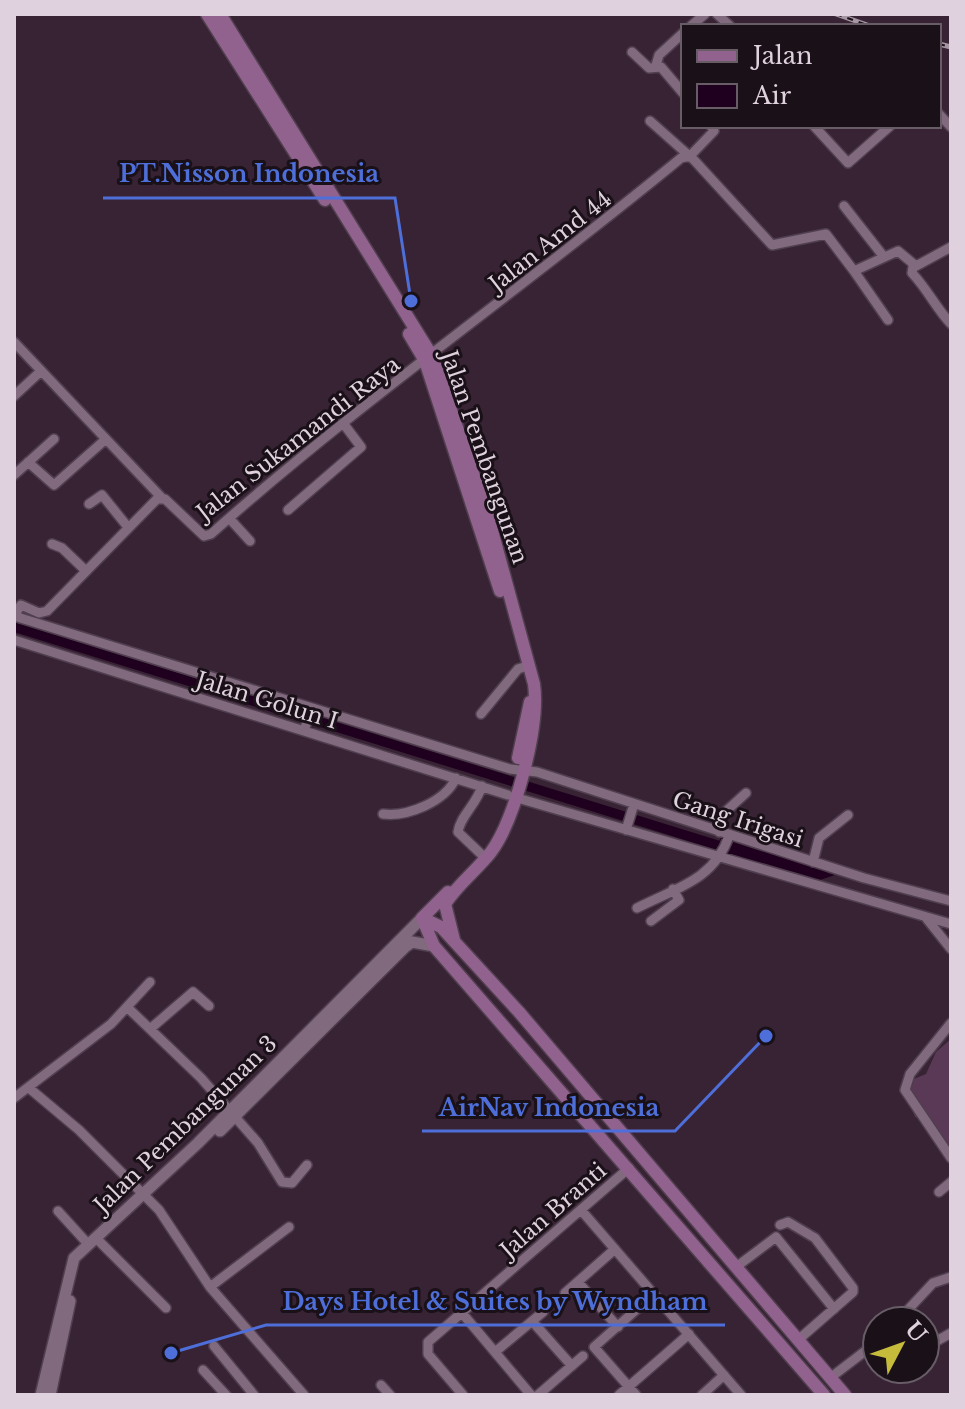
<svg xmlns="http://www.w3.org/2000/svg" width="965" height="1409" viewBox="0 0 965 1409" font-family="'Libre Baskerville',serif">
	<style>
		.green { fill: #5a3956 }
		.water { fill: #20001f }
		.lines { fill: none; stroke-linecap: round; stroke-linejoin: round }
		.river { stroke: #20001f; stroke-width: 14 }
		.minor-casing { stroke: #503f4f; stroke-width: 12 }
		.tertiary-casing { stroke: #503f4f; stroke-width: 14 }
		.secondary-casing { stroke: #503f4f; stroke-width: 15 }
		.minor { stroke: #81697e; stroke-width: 9 }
		.tertiary { stroke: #81697e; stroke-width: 11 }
		.secondary { stroke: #92628e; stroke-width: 12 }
		.rail-casing { stroke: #a696a4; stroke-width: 5 }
		.rail { stroke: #191018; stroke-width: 2; stroke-dasharray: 6; stroke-linecap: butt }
		.labels { text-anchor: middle; stroke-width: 6; stroke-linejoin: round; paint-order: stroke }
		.street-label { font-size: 22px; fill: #dfd1dd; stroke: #191018 }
		.leader { fill: none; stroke: #4e6fd9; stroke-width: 3 }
		.callout-dot { fill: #4e6fd9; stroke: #191018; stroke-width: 3 }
		.callout-label { font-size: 24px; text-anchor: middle; font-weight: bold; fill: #4e6fd9; stroke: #191018; stroke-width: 6; stroke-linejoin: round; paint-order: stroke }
	</style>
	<rect width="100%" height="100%" fill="#382335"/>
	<!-- green -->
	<path class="green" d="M951 1039V1156L925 1119 915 1117 902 1084 926 1074 936 1052Z"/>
	<!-- water -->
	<path class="water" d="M14 622 775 858 835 875 817 881 14 632Z"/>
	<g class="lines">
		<!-- river -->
		<path class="river" d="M726 843 822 868"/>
		<defs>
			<path id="minor" d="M717 14 730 26
				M691 26 705 14
				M632 52 649 68 661 67 683 93
				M656 65 659 55 683 33
				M939 114 951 127
				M650 121 694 160 772 245 826 234 854 271 898 251 916 266 951 247
				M814 126 848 163 890 126
				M690 156 714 131 711 126
				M844 206 884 257
				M913 267 912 273C928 290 936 308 951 324
				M854 271 888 320
				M14 342 161 497
				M14 396 41 371
				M28 462 54 485 106 439
				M14 475 54 439
				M89 504 102 495 127 526
				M288 510 361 447 343 423
				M229 518 250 541
				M52 544 62 548 85 570
				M14 616 510 769 537 772 864 878 951 901
				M14 616 21 605 39 613 47 611 157 499H165L204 536 211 534C360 401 526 286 681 158L690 156
				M14 640 508 795
				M481 714 518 669 524 667
				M304 731 311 709
				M514 797 951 924
				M383 814C407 817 445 802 456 778
				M626 830 634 804
				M719 832 724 813 746 793
				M481 854 458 832C460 816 477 804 482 786
				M813 862 819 838 848 815
				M637 908C676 888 714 880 729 836
				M927 919 951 949
				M651 921 679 900 673 889
				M127 1007 201 1078 258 1143 282 1182 292 1183 307 1165
				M951 1023 910 1074 905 1090 951 1158
				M150 1029 193 992 209 1006
				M29 1088 79 1130 159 1210 210 1287 304 1395
				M14 1098 111 1024 150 982
				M939 1192 951 1182
				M581 1210 741 1395
				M58 1211 88 1244
				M780 1225 788 1222 815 1238 853 1288V1292L798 1340
				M99 1241 166 1308
				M736 1267 776 1237 834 1309
				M578 1282 618 1327
				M210 1287 289 1227
				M565 1293 615 1249
				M462 1313 531 1395
				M532 1321 572 1366
				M904 1321V1314L933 1283 951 1277
				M925 1342 933 1343 951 1333
				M214 1346 254 1395
				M495 1352 543 1312
				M203 1370 226 1395
				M830 1378 877 1342
				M381 1385 390 1395
				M463 1395 428 1354V1342L629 1168
				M538 1395 583 1356
				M619 1395 689 1334
				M636 1395 594 1347 654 1294
				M702 1395 724 1375"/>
			<path id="tertiary" d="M220 1131 405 947 412 942 434 946
				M41 1395 74 1258 198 1143 422 918
				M50 1395 70 1301"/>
			<path id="secondary" d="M207 14 325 200
				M220 14 432 356 488 516 534 684C540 725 516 818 491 852 477 870 458 884 445 904L454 940
				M409 334 425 361 500 591
				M518 758 530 702
				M422 918 448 892
				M422 918 441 927 519 1012 845 1395
				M422 918 434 946 824 1395"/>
		</defs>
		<!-- minor casing -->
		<use href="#minor" class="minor-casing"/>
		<!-- tertiary casing -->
		<use href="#tertiary" class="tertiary-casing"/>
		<!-- secondary casing -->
		<use href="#secondary" class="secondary-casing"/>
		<!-- minor -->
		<use href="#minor" class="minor"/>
		<!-- tertiary -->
		<use href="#tertiary" class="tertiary"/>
		<!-- secondary -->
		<use href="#secondary" class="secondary"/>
		<defs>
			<path id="rail" d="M836 14 870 26
				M939 44 951 47"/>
		</defs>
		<!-- rail casing -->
		<use href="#rail" class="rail-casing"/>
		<!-- rail -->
		<use href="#rail" class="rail"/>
	</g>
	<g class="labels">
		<!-- street labels -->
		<g class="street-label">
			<text transform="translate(550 241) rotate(-38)" y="8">Jalan Amd 44</text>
			<text transform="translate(298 438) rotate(-38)" y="8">Jalan Sukamandi Raya</text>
			<text transform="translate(485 457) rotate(71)" y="8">Jalan Pembangunan</text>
			<text transform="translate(267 700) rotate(17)" y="8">Jalan Golun I</text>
			<text transform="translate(738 819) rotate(18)" y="8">Gang Irigasi</text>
			<text transform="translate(185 1124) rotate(-44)" y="8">Jalan Pembangunan 3</text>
			<text transform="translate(553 1210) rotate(-41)" y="8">Jalan Branti</text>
		</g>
	</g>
	<!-- callouts -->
	<path class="leader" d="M411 301L395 198H103M766 1036L675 1131H422M171 1353L266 1325H725"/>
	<g class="callout-dot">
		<circle cx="411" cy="301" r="8"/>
		<circle cx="766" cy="1036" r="8"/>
		<circle cx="171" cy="1353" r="8"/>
	</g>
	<g class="callout-label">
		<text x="249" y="182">PT.Nisson Indonesia</text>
		<text x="549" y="1116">AirNav Indonesia</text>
		<text x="495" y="1310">Days Hotel &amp; Suites by Wyndham</text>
	</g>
	<!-- border -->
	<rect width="965" height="1409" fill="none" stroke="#dfd1dd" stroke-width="32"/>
	<!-- legend -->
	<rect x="681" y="24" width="260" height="104" fill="#191018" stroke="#685d67" stroke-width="2"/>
	<rect x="697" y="50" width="40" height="12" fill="#92628e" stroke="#685d67" stroke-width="2"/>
	<text x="753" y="64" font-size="24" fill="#dfd1dd">Jalan</text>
	<rect x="697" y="84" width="40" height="24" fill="#20001f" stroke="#685d67" stroke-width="2"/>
	<text x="753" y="104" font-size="24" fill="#dfd1dd">Air</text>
	<!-- north arrow -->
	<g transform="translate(901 1345) rotate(49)"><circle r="38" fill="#191018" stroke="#685d67" stroke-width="2"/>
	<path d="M0-6L14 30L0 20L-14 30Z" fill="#c7bb3b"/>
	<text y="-12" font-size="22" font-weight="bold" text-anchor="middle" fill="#dfd1dd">U</text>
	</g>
</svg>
